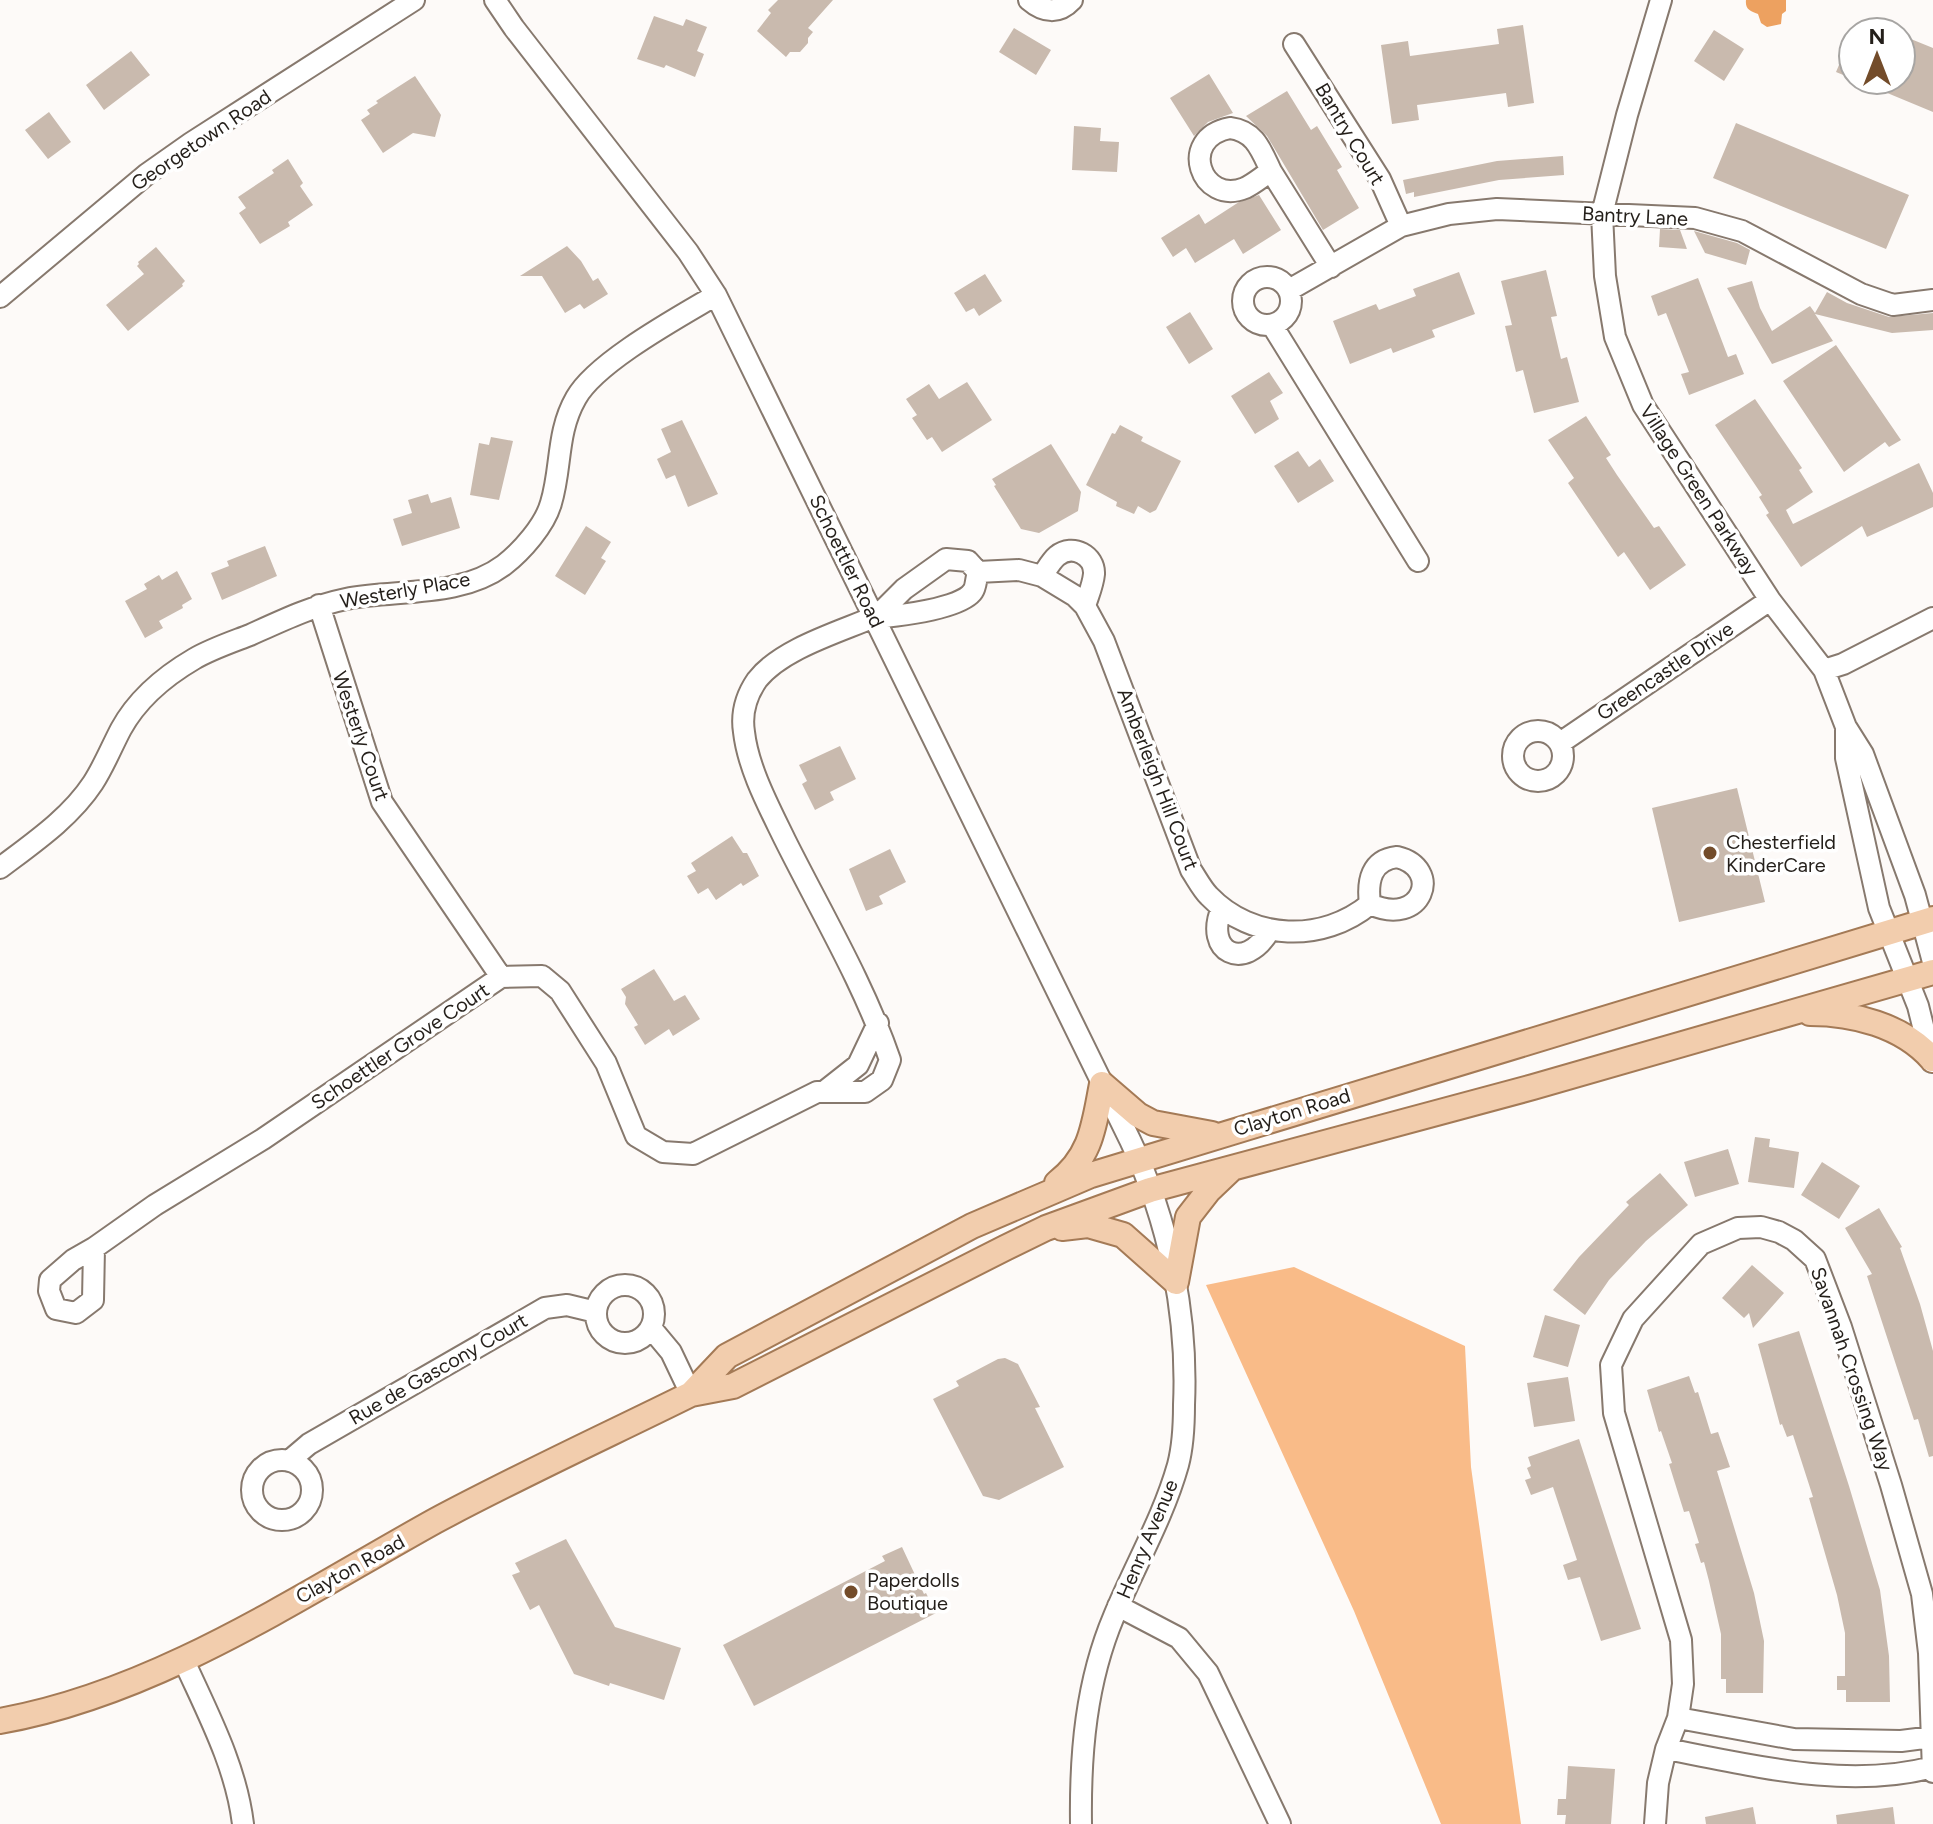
<svg xmlns="http://www.w3.org/2000/svg" width="1933" height="1824" viewBox="0 0 1933 1824" font-family="Figtree,sans-serif">
	<style>
		.forest { fill: #f9bb88 }
		.water { fill: #eda160 }
		.building { fill: #c9baae }
		.lines { fill: none; stroke-linecap: round; stroke-linejoin: round }
		.minor-casing { stroke: #87796e; stroke-width: 24 }
		.major-casing { stroke: #a47a56; stroke-width: 28 }
		.minor { stroke: #fff; stroke-width: 20 }
		.major { stroke: #f2cdad; stroke-width: 24 }
		.poi-dot { fill: #734c2a; stroke: #fff; stroke-width: 3 }
		.labels { text-anchor: middle; stroke-width: 7; stroke-linejoin: round; paint-order: stroke }
		.street-label { font-size: 20px; fill: #241f1a; stroke: #fff }
		.poi-label { font-size: 20px; fill: #241f1a; stroke: #fff; text-anchor: start }
	</style>
	<rect width="100%" height="100%" fill="#fdfaf8"/>
	<!-- forest -->
	<path class="forest" d="M1294 1267 1465 1346 1471 1467 1521 1824H1441L1354 1611 1206 1285Z"/>
	<!-- water -->
	<path class="water" d="M1746 0H1786V11L1782 14 1781 24 1767 27 1761 23 1758 14C1750 11 1745 9 1746 0Z"/>
	<!-- building -->
	<path class="building" d="M778 0H833L808 28 813 32 808 38V43L800 52H790L786 57 757 31 771 13 768 10Z
		M654 16 683 26 686 19 707 27 697 51 704 54 695 77 666 65 664 68 637 59Z
		M1523 25 1534 103 1508 107 1506 93 1417 105 1419 120 1392 124 1381 45 1408 41 1410 56 1499 44 1497 29Z
		M1014 28 1051 50 1036 75 999 52Z
		M1714 30 1744 49 1724 81 1694 61Z
		M1853 32V79L1836 72Z
		M1901 35 1933 48V112L1856 80H1901Z
		M131 51 150 75 104 110 86 85Z
		M1209 74 1233 113 1208 122 1194 136 1170 98Z
		M415 76 441 115 435 137 413 133 383 153 361 120 370 114 367 110 378 103 376 101Z
		M1287 91 1311 130 1317 126 1342 167 1337 170 1359 208 1323 230 1267 136 1246 116Z
		M49 112 71 142 48 159 25 130Z
		M1736 123 1909 195 1886 249 1713 178Z
		M1074 126 1101 128 1100 141 1119 142 1117 172 1072 170Z
		M1563 156 1564 175 1499 180 1414 197V192L1406 194 1403 180 1497 161Z
		M288 159 303 183 300 186 313 205 288 222 290 226 260 244 239 213 246 208 238 197 274 173 272 170Z
		M1259 195 1281 230 1243 254 1234 239 1195 263 1186 248 1173 257 1161 238 1199 214 1205 224 1239 202Z
		M1660 229 1680 230 1687 249 1659 247Z
		M1694 231 1737 243 1750 250 1746 265 1705 253Z
		M567 246 581 261 593 281 598 278 608 294 584 309 580 304 565 313 542 276H520Z
		M156 247 185 281 182 284 183 286 128 331 106 305 144 274 137 266 139 264 138 262Z
		M1546 270 1557 316 1551 317 1561 359 1567 357 1579 402 1534 413 1523 370 1516 372 1505 326 1512 325 1501 281Z
		M1459 272 1475 314 1432 330 1435 337 1393 353 1391 348 1350 364 1333 321 1376 304 1379 310 1416 296 1413 289Z
		M985 274 1002 301 979 316 974 308 966 312 954 293Z
		M1698 278 1728 357 1736 354 1744 374 1689 395 1681 374 1689 372 1666 313 1658 316 1651 296Z
		M1752 281 1760 308 1772 331 1810 306 1815 313 1827 292 1847 303 1889 317 1933 313V330L1892 333 1815 314 1833 341 1772 364 1727 288Z
		M1190 312 1213 349 1189 364 1166 327Z
		M1836 345 1901 440 1889 447 1885 442 1844 472 1783 381Z
		M1269 372 1283 393 1270 401 1279 419 1255 434 1231 396Z
		M967 382 992 420 942 452 932 437 927 440 912 418 917 415 906 399 929 384 939 399Z
		M1755 399 1802 468 1799 470 1813 492 1786 510 1793 524 1919 463 1933 493V507L1867 537 1862 526 1801 567 1766 515 1769 513 1759 497 1762 495 1715 425Z
		M1586 416 1611 455 1606 458 1617 475 1654 528 1659 526 1686 565 1650 590 1624 552 1618 557 1568 483 1574 478 1548 440Z
		M682 420 718 494 688 507 675 475 666 479 657 459 671 452 661 429Z
		M1120 425 1143 437 1141 441 1181 461 1156 510 1150 513 1138 506 1134 514 1116 506 1117 502 1086 485 1112 433 1115 434Z
		M491 437 513 441 499 500 470 495 479 443 489 445Z
		M1051 444 1081 492 1078 511 1039 533 1021 529 994 486 996 485 992 479Z
		M1298 451 1309 467 1320 459 1334 481 1298 503 1274 466Z
		M428 494 431 503 451 497 460 528 402 546 393 519 412 513 408 500Z
		M586 526 611 542 601 558 606 561 585 595 555 576Z
		M265 546 277 576 222 600 211 573 229 566 227 561Z
		M177 571 192 599 182 605 183 608 159 621 163 628 145 638 125 601 147 589 144 584 159 575 162 580Z
		M840 746 856 779 830 792 834 800 815 810 802 784 807 781 799 765Z
		M1737 788 1765 902 1679 922 1652 808Z
		M732 836 743 853H747L759 876 743 886 741 883 716 900 708 888 698 894 687 876 696 871 691 863Z
		M890 849 906 882 879 896 883 904 866 911 849 869Z
		M654 969 674 1001 685 995 700 1019 673 1036 669 1029 645 1045 634 1027 638 1025 625 1004 626 997 621 989Z
		M1755 1137 1770 1139 1769 1147 1799 1152 1794 1188 1748 1182Z
		M1728 1149 1739 1184 1695 1197 1684 1162Z
		M1822 1162 1860 1186 1839 1219 1801 1195Z
		M1660 1173 1688 1205 1646 1241 1609 1280 1585 1315 1553 1290 1579 1257 1629 1205 1626 1202Z
		M1879 1208 1902 1247 1900 1248 1920 1304 1933 1351V1456L1929 1457 1918 1419 1914 1420 1867 1276 1872 1274 1845 1228Z
		M1752 1265 1784 1293 1753 1328 1749 1313 1744 1318 1722 1298Z
		M1545 1315 1580 1325 1568 1367 1533 1357Z
		M1799 1331 1849 1486 1880 1590 1889 1656 1890 1702H1846V1690H1837V1676H1845V1633L1837 1595 1809 1498 1813 1497 1793 1435 1787 1437 1782 1424 1780 1425 1758 1344Z
		M1005 1358 1018 1364 1021 1370 1040 1407 1035 1408 1064 1467 999 1500 983 1496 933 1399 959 1386 956 1381 998 1359Z
		M1689 1376 1695 1393 1698 1392 1711 1434 1718 1432 1730 1467 1717 1471 1754 1593 1764 1641 1763 1693H1726V1679H1721V1634L1709 1581 1704 1562 1701 1563 1695 1544 1699 1543 1689 1511 1684 1512 1669 1464 1672 1463 1661 1431 1659 1432 1647 1390Z
		M1568 1377 1575 1421 1534 1427 1527 1383Z
		M1579 1439 1641 1629 1601 1641 1580 1577 1568 1580 1563 1565 1577 1560 1553 1487 1531 1495 1525 1480 1531 1478 1527 1468 1531 1466 1528 1457Z
		M566 1539 615 1627 681 1648 664 1700 610 1683 609 1686 574 1674 539 1605 530 1610 512 1575 520 1572 515 1563Z
		M902 1547 924 1594 926 1593 936 1613 754 1706 723 1645 885 1561 882 1556Z
		M1568 1766 1615 1769 1611 1824H1565L1566 1815H1557L1558 1799H1566Z
		M1753 1807 1756 1824H1706L1705 1817Z
		M1893 1807 1895 1824H1837L1836 1815Z"/>
	<g class="lines">
		<defs>
			<path id="minor" d="M495 0 514 28 688 252 716 295 1130 1140C1169 1221 1188 1315 1184 1405 1184 1424 1183 1446 1178 1465 1163 1518 1135 1565 1114 1616 1086 1682 1080 1753 1081 1824
				M1029 0C1044 13 1059 14 1072 0
				M1661 0 1627 115 1602 214 1605 276 1615 337 1643 405 1770 600 1824 670 1846 727 1863 754 1915 895 1933 962
				M1294 44 1380 179 1401 226
				M1230 128C1255 131 1261 150 1271 171 1263 176 1254 184 1245 188 1201 206 1177 138 1230 128Z
				M1271 171 1331 267
				M1243 301a24 24 0 1 1 48 0a24 24 0 1 1-48 0Z
				M1289 290 1401 226 1449 214 1497 209 1695 218 1742 231 1861 294 1893 305 1933 300
				M0 297 147 174 191 143 414 0
				M1272 325 1418 561
				M978 572 1019 570 1042 576 1075 596 1085 606 1104 641 1191 870C1197 879 1202 889 1209 896 1252 941 1323 943 1370 904
				M1042 576C1047 569 1051 561 1057 556 1073 543 1095 556 1094 574 1093 585 1088 596 1085 606
				M319 605 382 802 501 977
				M875 618 904 589 946 559 968 561 978 572
				M875 618C896 616 962 609 973 591 976 587 976 578 978 572
				M1824 670 1843 664 1933 618
				M1846 727V758L1879 908 1918 1006 1932 1062
				M1513 756a25 25 0 1 1 50 0a25 25 0 1 1-50 0Z
				M1560 743 1770 600
				M1397 857C1443 868 1423 928 1370 904 1367 881 1371 860 1397 857Z
				M0 868C33 843 70 818 93 783 104 766 112 746 121 729 138 698 165 676 194 659 211 649 232 642 250 635 281 621 312 606 346 599 397 589 460 598 504 565 522 551 545 525 551 503 562 467 556 433 576 398 596 362 679 317 716 295
				M1222 908C1203 952 1245 973 1269 931
				M825 1091 858 1065 878 1023
				M94 1248 93 1300 76 1313 56 1309 49 1291 50 1280 73 1260 94 1248 155 1205 263 1139 501 977 542 976 560 991 606 1063 636 1136 663 1152 693 1154 817 1092H865L882 1080 890 1060C864 984 821 912 785 840 769 807 748 768 744 732 741 713 746 696 757 680 781 649 839 632 874 617
				M596 1314a29 29 0 1 1 58 0a29 29 0 1 1-58 0Z
				M651 1328 671 1352 691 1394
				M252 1490a30 30 0 1 1 60 0a30 30 0 1 1-60 0Z
				M289 1461 309 1444 545 1308 567 1305 596 1312
				M1118 1606 1179 1638 1208 1673 1280 1824
				M184 1661C208 1714 236 1766 243 1824
				M1678 1718 1794 1739 1901 1741 1933 1737
				M1666 1749C1752 1765 1846 1790 1933 1767
				M1655 1824 1658 1783 1666 1749 1678 1718 1683 1684 1681 1640 1614 1413 1611 1365 1633 1319 1701 1244 1738 1228 1761 1227 1779 1232 1794 1240 1815 1259 1841 1327 1891 1485 1922 1594 1929 1653 1933 1772"/>
			<path id="major" d="M1810 1013C1853 1013 1902 1025 1932 1059
				M1102 1084 1138 1115 1153 1123 1212 1134
				M1057 1183C1092 1156 1094 1125 1102 1084
				M1062 1228 1088 1225 1123 1235 1176 1282 1188 1217 1209 1190 1230 1170
				M691 1394 727 1356 972 1226 1091 1175 1933 919
				M0 1721C157 1693 298 1597 435 1521 519 1476 606 1436 691 1394L733 1386 1005 1248 1046 1228 1150 1190 1533 1087 1933 972"/>
		</defs>
		<!-- minor casing -->
		<use href="#minor" class="minor-casing"/>
		<!-- major casing -->
		<use href="#major" class="major-casing"/>
		<!-- minor -->
		<use href="#minor" class="minor"/>
		<!-- major -->
		<use href="#major" class="major"/>
	</g>
	<!-- markers -->
	<g class="poi-dot">
		<circle cx="1710" cy="853" r="8"/>
		<circle cx="851" cy="1592" r="8"/>
	</g>
	<g class="labels">
		<!-- street labels -->
		<g class="street-label">
			<text transform="translate(1350 134) rotate(59)" y="7">Bantry Court</text>
			<text transform="translate(201 140) rotate(-34)" y="7">Georgetown Road</text>
			<text transform="translate(1635 216) rotate(3)" y="7">Bantry Lane</text>
			<text transform="translate(1699 490) rotate(57)" y="7">Village Green Parkway</text>
			<text transform="translate(847 561) rotate(64)" y="7">Schoettler Road</text>
			<text transform="translate(405 590) rotate(-10)" y="7">Westerly Place</text>
			<text transform="translate(1665 671) rotate(-34)" y="7">Greencastle Drive</text>
			<text transform="translate(361 736) rotate(71)" y="7">Westerly Court</text>
			<text transform="translate(1158 779) rotate(69)" y="7">Amberleigh Hill Court</text>
			<text transform="translate(400 1046) rotate(-34)" y="7">Schoettler Grove Court</text>
			<text transform="translate(1292 1112) rotate(-17)" y="7">Clayton Road</text>
			<text transform="translate(438 1369) rotate(-30)" y="7">Rue de Gascony Court</text>
			<text transform="translate(1852 1369) rotate(71)" y="7">Savannah Crossing Way</text>
			<text transform="translate(1147 1539) rotate(-67)" y="7">Henry Avenue</text>
			<text transform="translate(350 1569) rotate(-29)" y="7">Clayton Road</text>
		</g>
		<!-- poi labels -->
		<g class="poi-label">
			<text x="1726" y="849">Chesterfield<tspan x="1726" dy="23">KinderCare</tspan></text>
			<text x="867" y="1587">Paperdolls<tspan x="867" dy="23">Boutique</tspan></text>
		</g>
	</g>
	<!-- north arrow -->
	<g transform="translate(1877 56)"><circle r="38" fill="#ffffff" stroke="#a7a5a3" stroke-width="2"/>
	<path d="M0-6L14 30L0 20L-14 30Z" fill="#734c2a"/>
	<text y="-12" font-size="22" font-weight="bold" text-anchor="middle" fill="#241f1a">N</text>
	</g>
</svg>
